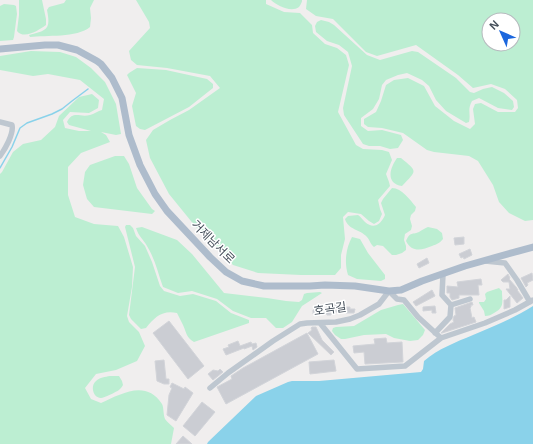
<svg xmlns="http://www.w3.org/2000/svg" width="533" height="444" viewBox="0 0 533 444" font-family="Helvetica,'Noto Sans KR',sans-serif">
	<style>
		.green { fill: #bceed2; fill-rule: evenodd }
		.water { fill: #8ad2ea }
		.lines { fill: none; stroke-linecap: round; stroke-linejoin: round }
		.stream { stroke: #8ad2ea; stroke-width: 1.5 }
		.building { fill: #cbcdd3; stroke: #d2d4d9 }
		.minor { stroke: #bec7d0; stroke-width: 5.5 }
		.major { stroke: #aebccc; stroke-width: 7 }
		.labels { text-anchor: middle; stroke-width: 3; stroke-linejoin: round; paint-order: stroke }
		.street-label { font-size: 12px; fill: #46505b; stroke: #fff }
	</style>
	<rect width="100%" height="100%" fill="#f0eeee"/>
	<!-- green -->
	<path class="green" d="M19 0H42L46 19V25C39 30 24 40 17 31L19 15Z
		M66 0H94L90 8 91 18 90 27C77 38 46 35 30 37L29 35C47 30 51 30 47 10L49 7 64 3Z
		M136 0H266V4L284 12 300 13 312 25 313 33 325 44 337 48 346 55 349 65 338 112 356 145 363 149 382 150 389 152 392 160 386 174 389 182 390 186 378 200 380 209 382 214 379 221 374 224 369 221 361 214 348 212 343 217 345 239 341 255V268L335 275H301L258 273 233 265 195 226 169 194 150 158 146 140 153 130 170 120 189 110 220 88 210 76 167 68 137 65 131 60 129 51 150 28 149 22Z
		M271 0H302V1C302 2 300 6 299 7 291 13 276 5 271 0Z
		M307 0H533V220L525 221 509 213 499 202 493 185 478 161 469 156 434 152 427 150 403 133 382 128 368 127 364 124V119L376 112 381 101 386 85 394 80 408 78 424 86 435 106 454 121 470 129 475 124 473 109 475 104 481 103 498 112H515L518 108 517 100 505 89 491 84 473 88 458 75 416 45 377 56 366 52 333 19 316 16 306 9ZM489 20H513V44H489Z
		M4 4 14 5 16 6 17 14 14 37 13 40 0 41V6Z
		M321 20 329 22 334 25 367 55 380 60 412 51 418 52 456 78 470 92 474 93 483 89 492 87 504 93 513 101 514 107 512 110 498 108 479 98 472 101C467 110 471 113 469 122L466 123 446 111 436 100 429 86 422 80 407 73 398 75 386 80 382 85 379 99 373 109 361 118V126L368 131 382 130 401 135 403 140 398 148 390 149 380 146H369L363 144 344 115 343 108 352 66 348 52 339 45 327 41 316 32 315 26 317 22Z
		M31 51 60 52 76 57 91 68 105 82 116 104 121 134 116 135 101 132 106 135 110 142 81 153 68 167V195L75 217 94 224 118 226 124 237 133 267 132 287 127 316 129 322 139 332 145 346 137 361 116 370 96 374 85 388 91 399 101 403C121 394 146 379 162 404 164 408 163 414 165 419 167 422 171 425 174 428L171 444H0V174L2 172 13 152 23 144 41 140 55 127 59 116 79 97 92 94 99 100 98 108 89 113 70 112 63 120 65 128 79 131H91L69 125 67 122C73 110 80 118 90 115 94 114 98 111 102 110L104 99 80 80 48 74 33 76 0 70V56Z
		M137 68 166 70 207 79 213 84V88L189 107 145 130 140 129 136 126 132 106 136 93 127 75 129 73Z
		M115 156H124L129 164 137 188 152 209 155 211 152 214 94 207 87 199 83 185 85 172 90 165Z
		M397 158H401C418 172 417 170 402 186 385 183 390 168 397 158Z
		M392 188C402 188 410 200 416 207L415 211 411 215 410 219 412 226 411 230 405 234 404 240 406 246V250L402 253 396 255H392L383 246 377 245 374 247C370 244 370 240 367 237 360 229 348 230 345 219L348 216 358 215C361 217 362 219 365 222 374 230 381 224 385 215L381 203 383 199Z
		M126 225H130L133 228 136 236 145 246 152 262 160 286 164 291 180 296 193 294 216 301 231 313 249 320V323L194 342C186 337 187 334 183 325 181 321 179 317 177 313 162 310 155 317 146 328L141 329 131 319 129 315 135 267 125 227Z
		M142 227 177 240 192 254 224 293 267 298 286 301 299 302 302 300 304 294 307 293 320 292 322 293 302 306 292 322 283 328H276L266 318H251L233 311 217 299 192 291 178 293 163 287C158 273 155 259 147 246 143 239 139 237 136 228Z
		M428 227 437 229 442 233 443 239C440 243 437 244 432 246 422 250 412 253 406 241 410 232 411 235 419 232 422 230 425 228 428 227Z
		M352 237 360 239 368 253 385 275V279L381 281 357 279 348 275C344 262 346 248 352 237Z
		M499 288 502 291C502 302 505 307 494 313 491 315 489 316 485 316L484 311 479 303V302H484L486 299 485 294 487 292Z
		M403 304 425 330 423 335 418 340 410 341 394 338 386 334 364 335 345 339H341L335 335 332 331 333 328 336 327 354 326 381 310 398 305Z
		M110 376H119L122 381 123 385C122 387 120 389 119 390 116 392 104 398 101 398 93 398 90 386 96 381 100 377 105 377 110 376Z"/>
	<!-- water -->
	<path class="water" d="M533 306V444H207L208 442 256 396 288 382 292 381H319L421 372 423 369 424 361C438 349 456 342 473 335 494 326 514 318 533 306Z"/>
	<g class="lines">
		<!-- stream -->
		<path class="stream" d="M0 168 12 147 20 128 27 123 52 114 62 109 72 101 88 89"/>
	</g>
	<!-- building -->
	<path class="building" d="M464 237V244L455 245 454 238Z
		M470 249 472 255 464 259 463 257 461 258 459 254Z
		M427 258 429 263 419 268 417 264Z
		M532 273 533 280 527 283 528 285 526 287 521 278Z
		M508 274 510 278 509 279 516 287 518 290H517L523 298 517 303 506 289H510L509 282H503L501 280Z
		M481 279 482 285H478L479 295H459V298L452 300 450 297V293H447V286L458 287 457 282Z
		M432 290 435 296 416 306 413 302Z
		M510 296V307L504 309V300H506Z
		M472 302 473 305H471V307L470 308 472 318 474 317 476 322 442 333H441L450 324 454 322 453 320 454 316 456 315 455 308Z
		M336 304H345V307H350V309H355L354 313H346V312H331V315H327V314H313V310L326 309V305Z
		M435 306 436 313H432V310L423 311V307Z
		M169 321 204 366 188 379 153 333Z
		M312 327H316L322 340 334 352 331 355 308 333 312 330 311 328Z
		M307 333 318 354 226 404 217 387 232 379 231 376 243 368Z
		M386 338 387 343 402 342 403 362 365 364 364 352 354 353 353 346 375 344 374 339Z
		M238 341 240 346 251 342 252 344 256 343 257 347 253 350 252 346 244 349V348L226 355 223 349 229 347 228 345Z
		M164 360 166 379H169V384H164L157 381 155 361Z
		M334 360 336 371 310 374 309 362Z
		M220 369 223 372 213 380 208 374 213 370 218 371Z
		M172 383 184 389 185 387 193 393 176 421 167 415 169 395 172 388 170 387Z
		M202 402 215 412 195 436 183 426Z
		M183 436 192 444H176Z"/>
	<g class="lines">
		<!-- minor -->
		<path class="minor" d="M0 122 12 125C14 134 5 149 0 156
			M485 261 505 263 517 280 530 302
			M443 274 442 295 451 305
			M320 323 357 369 405 366 441 338
			M435 333 450 317 451 305 470 299
			M210 388 228 373 273 341 300 324 307 323 336 322 350 319 360 315 379 304 389 291 397 299 404 300 418 317 441 338 485 323 515 310 533 300"/>
		<!-- major -->
		<path class="major" d="M0 49 45 45H58L77 50 97 61 101 64 112 78 122 98 129 135 140 165 155 194 167 211 210 257 226 272 242 281 264 286H310L325 285 355 286 389 291 401 290 422 281 465 266 533 247"/>
	</g>
	<g class="labels">
		<!-- street labels -->
		<g class="street-label">
			<text transform="translate(213 242) rotate(45)" y="4">거제남서로</text>
			<text transform="translate(330 309) rotate(-8)" y="4">호곡길</text>
		</g>
	</g>
	<!-- north arrow -->
	<g transform="translate(501 32) rotate(315)"><circle r="19" fill="#ffffff" stroke="#b5b9bd"/>
	<path d="M0-3L7 15L0 10L-7 15Z" fill="#1c67dd"/>
	<text y="-6" font-size="11" font-weight="bold" text-anchor="middle" fill="#46505b">N</text>
	</g>
</svg>
